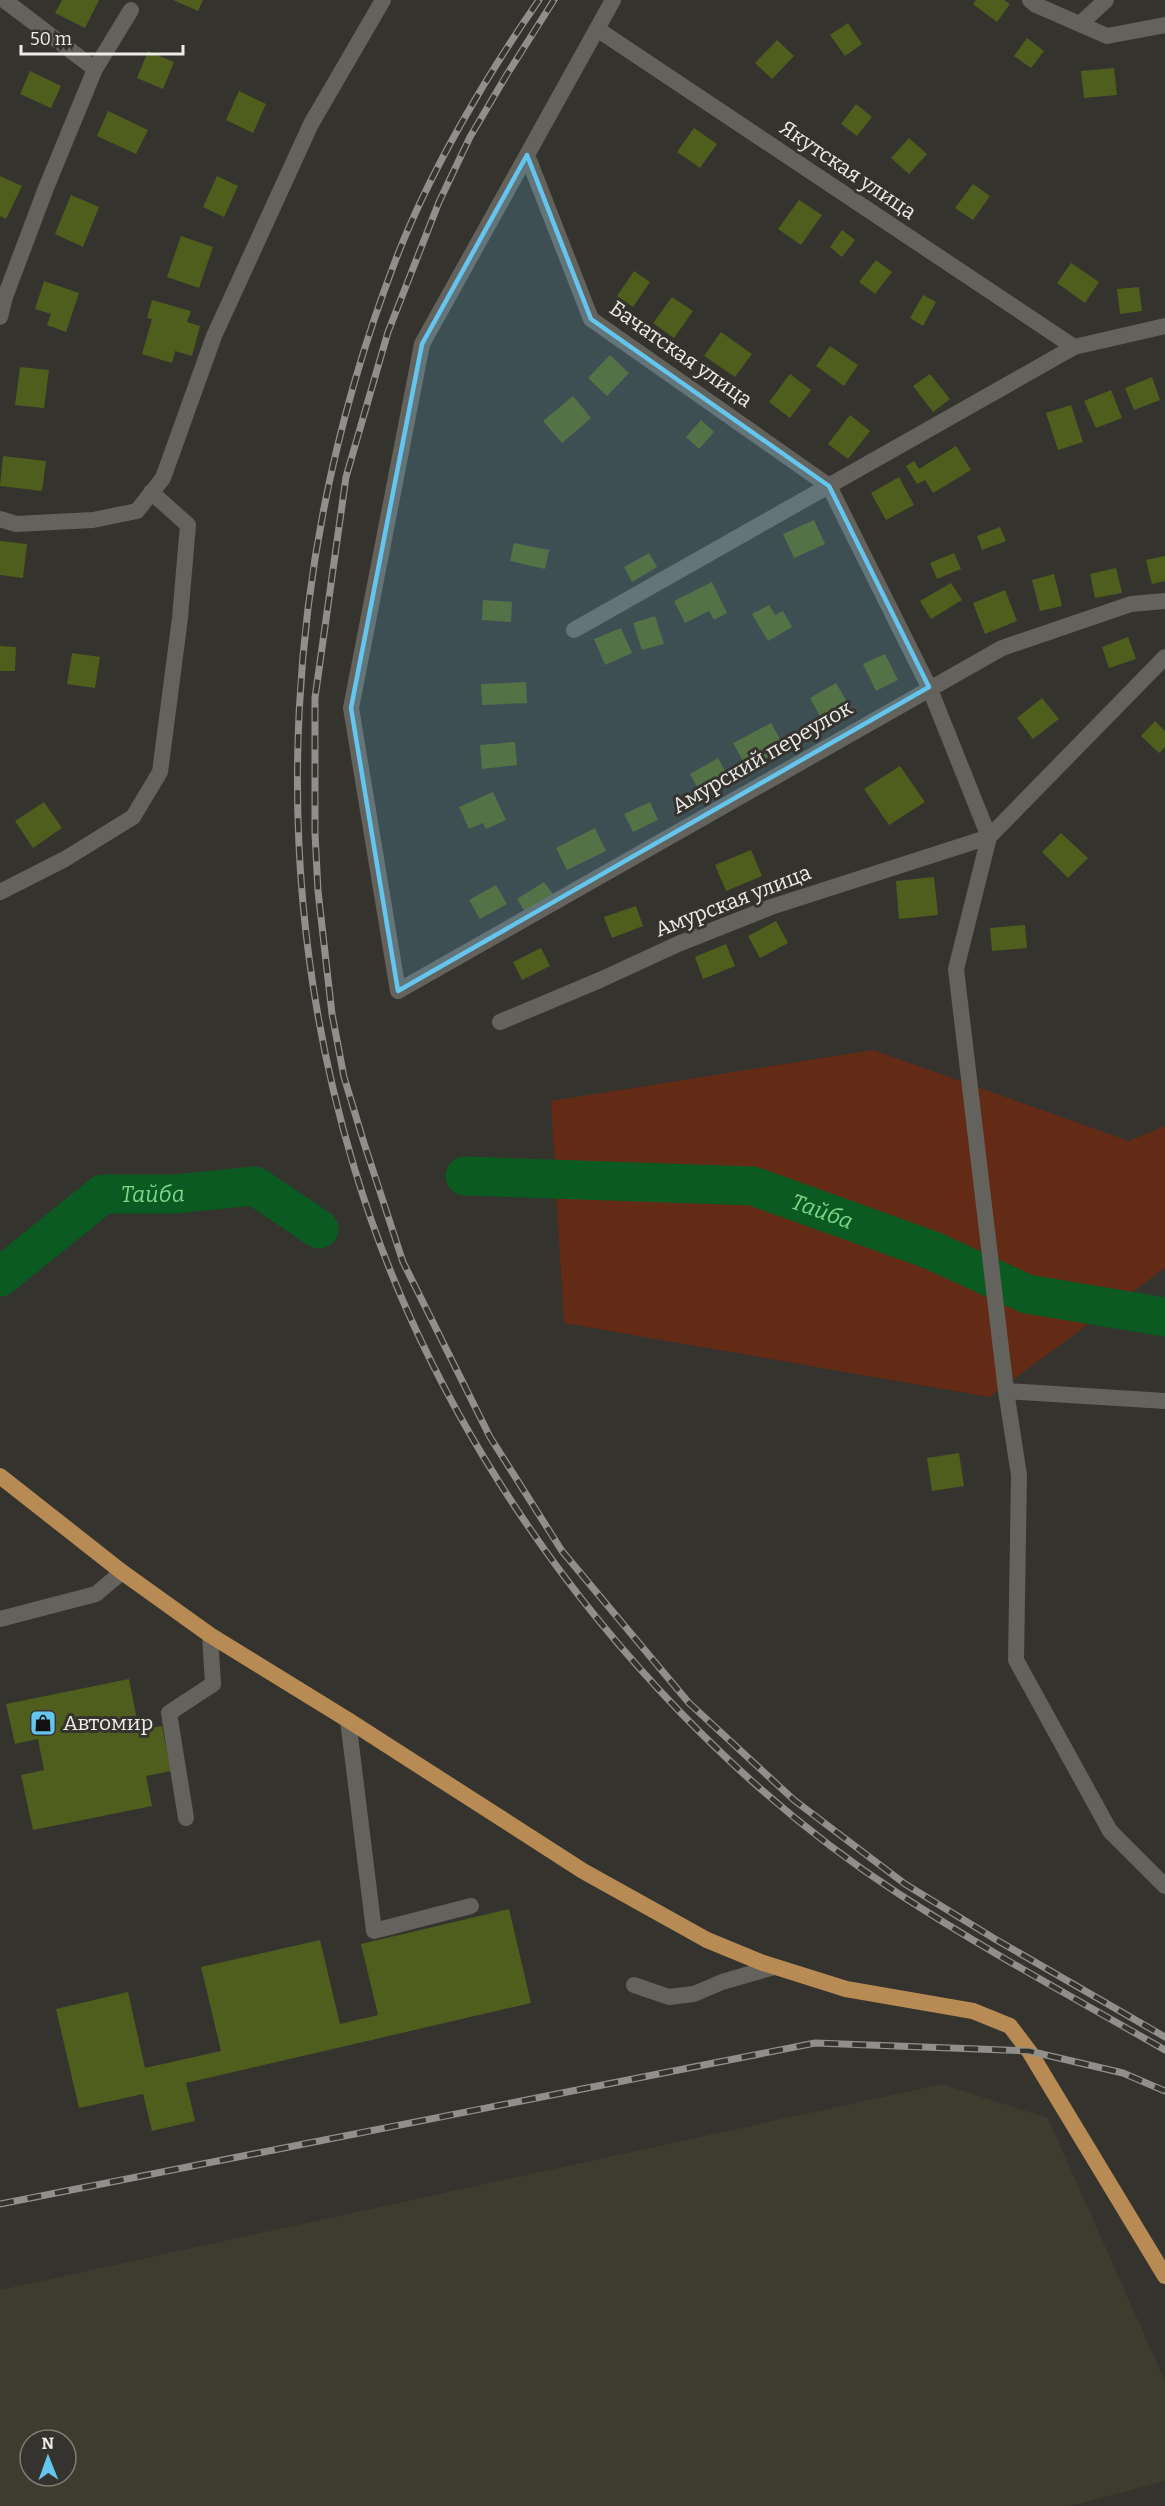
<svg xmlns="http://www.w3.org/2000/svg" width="1165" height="2506" viewBox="0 0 1165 2506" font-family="Bitter,serif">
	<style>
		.built { fill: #3e3b2f; fill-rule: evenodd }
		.green { fill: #632b15 }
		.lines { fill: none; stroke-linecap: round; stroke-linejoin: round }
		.river { stroke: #0b5a22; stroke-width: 39 }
		.building { fill: #4f5e1c }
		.minor { stroke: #64625c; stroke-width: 16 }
		.primary { stroke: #b98b54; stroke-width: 16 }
		.rail-casing { stroke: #918f8b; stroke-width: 7 }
		.rail { stroke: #35332e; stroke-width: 4.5; stroke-dasharray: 14; stroke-linecap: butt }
		.marked { fill: #64c5ee; fill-opacity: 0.2; stroke: #64c5ee; stroke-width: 4.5; stroke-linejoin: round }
		.labels { text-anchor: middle; stroke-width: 6; stroke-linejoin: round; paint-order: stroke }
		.street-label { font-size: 21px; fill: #edece8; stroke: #35332e }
		.poi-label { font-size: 21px; fill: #edece8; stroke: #35332e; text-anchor: start }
		.water-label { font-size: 22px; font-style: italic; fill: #7ad889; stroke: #35332e }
	</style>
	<rect width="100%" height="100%" fill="#35332e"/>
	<!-- built -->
	<path class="built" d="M942 2084 1048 2118 1165 2381V2481L1071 2506H0V2290ZM30 2440H66V2476H30Z"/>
	<!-- green -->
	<path class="green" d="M873 1050 1129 1141 1165 1126V1268L989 1397 564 1323 551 1101Z"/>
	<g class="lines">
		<!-- river -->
		<g class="river">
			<path id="s1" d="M465 1176 753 1186 931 1250 1027 1294 1165 1317"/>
			<path id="s2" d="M0 1277 103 1194H174L255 1186 319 1229"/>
		</g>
	</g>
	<!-- building -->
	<path class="building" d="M62 0H99L85 28 55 13Z
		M173 0H203L198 11Z
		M976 0H1004L1010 4 997 22 973 4Z
		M848 23 862 44 845 56 830 35Z
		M1027 38 1044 51 1031 68 1014 56Z
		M777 40 794 56 772 79 755 63Z
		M148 51 174 62 163 89 137 78Z
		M1114 68 1117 95 1084 98 1081 71Z
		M30 71 61 86 51 108 20 94Z
		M239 91 266 104 253 133 226 120Z
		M856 104 872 117 857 136 841 124Z
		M108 111 148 130 136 154 97 136Z
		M694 128 717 144 700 168 677 152Z
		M909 138 927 154 909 174 891 158Z
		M0 176 22 186 6 219 0 216Z
		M217 176 238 186 224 217 203 207Z
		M973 184 990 196 973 220 955 208Z
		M71 195 99 207 83 247 55 234Z
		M799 200 822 215 801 245 778 229Z
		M842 230 855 240 842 257 830 247Z
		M181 236 213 247 199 288 167 277Z
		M876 260 892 272 875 294 859 282Z
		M1071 263 1099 282 1085 303 1057 283Z
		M634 271 650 282 633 307 617 296Z
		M44 281 79 293 66 332 47 325 51 314 35 309Z
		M1139 287 1142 311 1120 314 1117 289Z
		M923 295 936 302 923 326 910 318Z
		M672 297 693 311 674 338 653 323Z
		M152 300 191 311 187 322 200 326 192 356 175 351 172 363 142 354 152 319 147 318Z
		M721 332 752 354 735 377 704 356Z
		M830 346 858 365 844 386 816 366Z
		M610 355 629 373 607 396 588 378Z
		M20 367 49 370 44 408 15 405Z
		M790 374 811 390 790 418 769 402Z
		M930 374 950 399 933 412 913 386Z
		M1152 377 1160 400 1134 410 1125 388Z
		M1111 390 1122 418 1096 428 1084 401Z
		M573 396 591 418 562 443 543 421Z
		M1071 405 1083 442 1058 450 1046 413Z
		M850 415 870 431 848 459 828 444Z
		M701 420 714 432 699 449 686 437Z
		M956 446 971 470 933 493 925 480 917 484 906 466 914 461 919 469Z
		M3 456 46 461 42 491 0 486Z
		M899 477 914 505 886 520 871 493Z
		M814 520 825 544 794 558 783 534Z
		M1000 527 1006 541 982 550 977 536Z
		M0 541 27 544 23 578 0 575Z
		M514 543 549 550 545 569 510 561Z
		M649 553 657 567 632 582 624 567Z
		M954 553 961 569 937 579 930 563Z
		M1165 556V581L1152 584 1146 560Z
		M1116 568 1122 593 1095 598 1090 574Z
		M1054 574 1062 606 1040 611 1032 580Z
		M712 582 727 613 714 620 709 611 685 623 674 601Z
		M951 583 962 600 931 619 920 601Z
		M1005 590 1017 621 985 634 973 603Z
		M483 600 512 602 511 622 482 620Z
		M769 605 775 615 783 611 792 627 768 641 752 614Z
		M655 616 664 644 642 650 633 623Z
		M621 628 632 653 605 665 594 639Z
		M1128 637 1136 659 1109 668 1102 647Z
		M0 646 16 647 15 671H0Z
		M72 653 100 657 95 688 67 684Z
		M885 654 898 680 876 691 863 664Z
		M526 682 527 703 482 705 481 684Z
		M836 683 853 712 826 727 810 698Z
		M1042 698 1059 719 1033 739 1017 718Z
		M1155 721 1165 731V747L1159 753 1141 736Z
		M771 723 785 748 747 768 733 743Z
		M515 742 517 765 482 769 480 745Z
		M718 758 729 778 701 794 690 774Z
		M900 766 925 802 889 825 864 789Z
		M493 792 506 820 486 829 483 823 469 829 459 807Z
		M44 802 62 828 33 848 15 821Z
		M650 802 658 820 633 832 624 814Z
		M595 828 606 851 567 870 556 848Z
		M1061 833 1088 858 1068 878 1042 852Z
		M751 850 762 876 726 891 715 865Z
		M934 877 938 915 899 919 896 881Z
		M544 882 553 894 525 912 517 899Z
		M496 885 507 904 480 919 469 900Z
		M636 906 643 926 612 938 604 917Z
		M776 921 788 943 760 958 748 936Z
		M1025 925 1027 948 992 951 990 928Z
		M726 944 735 966 703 979 695 957Z
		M541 948 550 966 522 980 513 962Z
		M959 1453 964 1486 932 1491 927 1458Z
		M129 1679 139 1730 162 1726 171 1771 146 1776 152 1806 33 1830 21 1775 44 1770 38 1739 15 1744 6 1704Z
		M509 1909 531 2003 186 2083 195 2121 152 2131 143 2094 79 2108 56 2009 128 1992 145 2068 221 2051 201 1967 320 1940 340 2024 378 2015 361 1944Z"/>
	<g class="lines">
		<!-- minor -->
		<path class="minor" d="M4 0 95 69
			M613 0 422 344 351 708 398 991 1002 648 1131 604 1165 601
			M1030 0 1036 5 1107 36 1165 25
			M1080 24 1106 0
			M597 29 1074 347
			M527 155 591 319 829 486 929 687 989 837
			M0 317 5 297 46 188 95 69 131 10
			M0 519 16 524 93 520 137 511 163 478 214 336 311 124 383 0
			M574 630 1074 347 1165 326
			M1165 657 989 837 956 969 1006 1391 1019 1475 1016 1660 1110 1831 1165 1886
			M0 892 65 859 133 817 160 772 180 618 188 525 151 492
			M500 1022 600 980 678 944 771 907 989 837
			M1006 1391 1165 1401
			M0 1619 96 1594 122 1572
			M348 1720 374 1931 471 1906
			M186 1818 169 1713 213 1684 210 1635
			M634 1985 669 1997 694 1994 722 1982 774 1967"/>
		<!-- primary -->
		<path class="primary" d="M0 1476 122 1572 210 1635 348 1720 583 1871 707 1940 763 1963 846 1989 973 2011 1010 2026 1029 2051 1165 2276"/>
		<defs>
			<path id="rail" d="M539 0C486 76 429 173 396 259 284 550 264 867 354 1167 415 1371 533 1560 681 1713 746 1780 820 1843 899 1894 985 1950 1076 1999 1165 2050
				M554 0 506 76 470 137 439 202 388 332 346 477 315 698V833L318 891 332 1014 344 1077 364 1143 403 1262 490 1437 562 1551 689 1703 794 1800 905 1884 995 1939 1165 2037
				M0 2204 815 2043 1029 2051 1123 2073 1165 2091"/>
		</defs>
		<!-- rail casing -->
		<use href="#rail" class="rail-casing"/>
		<!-- rail -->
		<use href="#rail" class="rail"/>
	</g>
	<!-- marked area -->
	<path class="marked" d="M527 155 591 319 829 486 929 687 398 991 351 708 422 344Z"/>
	<!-- icons -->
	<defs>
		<symbol id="shop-square" viewBox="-11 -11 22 22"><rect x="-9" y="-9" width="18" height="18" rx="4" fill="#64c5ee" stroke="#35332e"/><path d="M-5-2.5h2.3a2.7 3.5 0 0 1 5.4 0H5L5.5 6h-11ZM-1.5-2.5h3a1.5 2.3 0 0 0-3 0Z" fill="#111"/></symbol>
	</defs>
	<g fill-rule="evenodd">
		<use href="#shop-square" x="28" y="1708" width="30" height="30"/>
	</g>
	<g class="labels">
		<!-- street labels -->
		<g class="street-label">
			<text transform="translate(848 170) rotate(34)" y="7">Якутская улица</text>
			<text transform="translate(681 354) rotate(35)" y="7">Бачатская улица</text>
			<text transform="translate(762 757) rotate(-30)" y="7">Амурский переулок</text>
			<text transform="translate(733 901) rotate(-21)" y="7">Амурская улица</text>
		</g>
		<!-- poi labels -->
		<g class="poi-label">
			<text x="63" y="1730">Автомир</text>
		</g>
		<!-- water labels -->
		<g class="water-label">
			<text dy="8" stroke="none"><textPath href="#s2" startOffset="182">Тайба</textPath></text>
			<text dy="8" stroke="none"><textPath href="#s1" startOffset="362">Тайба</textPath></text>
		</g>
	</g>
	<!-- north arrow -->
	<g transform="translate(48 2458) rotate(359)"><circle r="28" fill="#35332e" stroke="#7f7d78" stroke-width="1.5"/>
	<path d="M0-4.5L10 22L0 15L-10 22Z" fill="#64c5ee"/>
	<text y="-9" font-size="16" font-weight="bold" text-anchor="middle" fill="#edece8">N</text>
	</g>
	<!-- scale -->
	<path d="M21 45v9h162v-9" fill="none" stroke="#edece8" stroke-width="3"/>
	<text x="30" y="45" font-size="18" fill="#edece8" stroke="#35332e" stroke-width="4.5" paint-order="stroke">50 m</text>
</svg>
